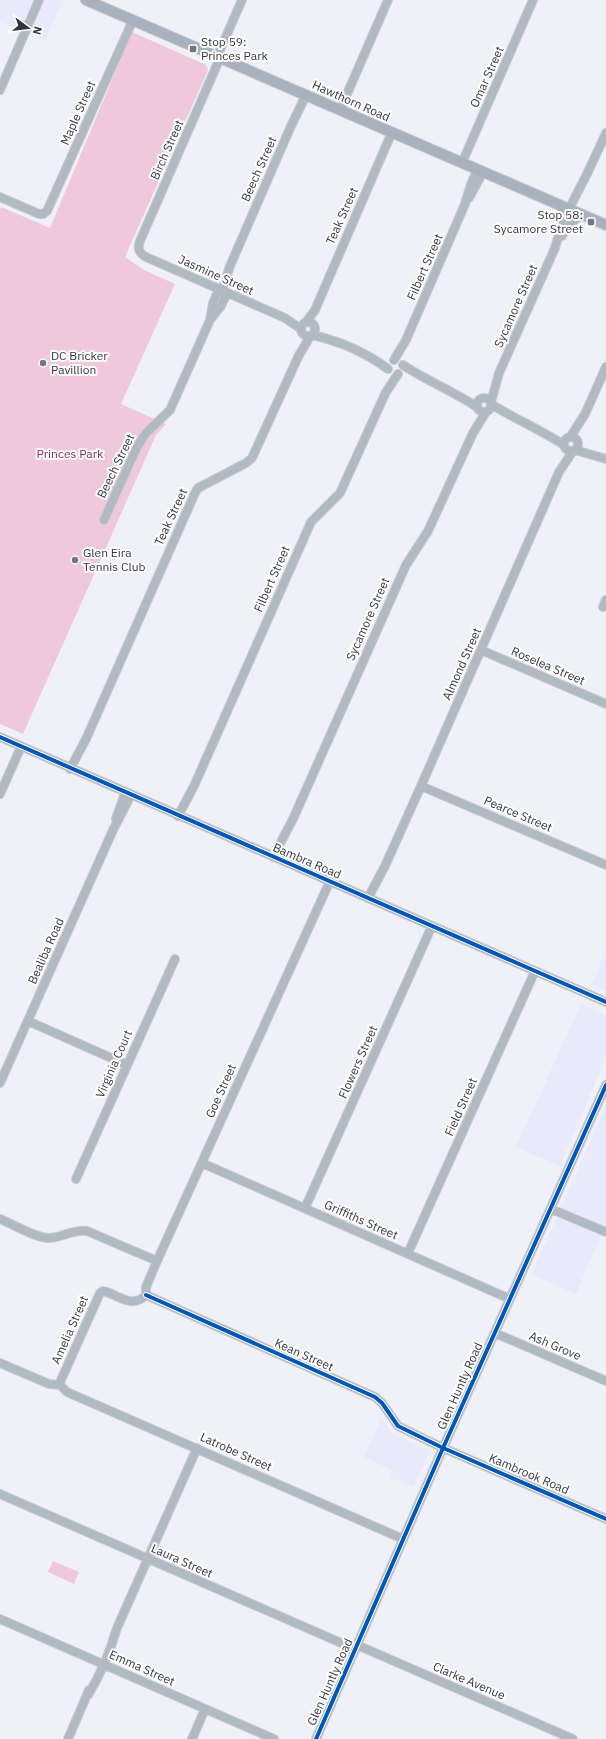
<svg xmlns="http://www.w3.org/2000/svg" width="606" height="1739" viewBox="0 0 606 1739" font-family="'IBM Plex Sans',sans-serif">
	<style>
		.built { fill: #e9e9fb }
		.green { fill: #efc8db }
		.lines { fill: none; stroke-linecap: round; stroke-linejoin: round }
		.minor-casing { stroke: #cbcbd2; stroke-width: 10 }
		.major-casing { stroke: #cbcbd2; stroke-width: 12 }
		.minor { stroke: #b1b9c2; stroke-width: 8 }
		.major { stroke: #a8b1bd; stroke-width: 10 }
		.tram { stroke: #aeb2ba; stroke-width: 1 }
		.cycleway-casing { stroke: #fff; stroke-width: 6 }
		.cycleway { stroke: #0057b8; stroke-width: 4 }
		.poi-dot { fill: #76767e; stroke: #fff; stroke-width: 1.5 }
		.labels { text-anchor: middle; stroke-width: 4; stroke-linejoin: round; paint-order: stroke }
		.poi-label { font-size: 12px; fill: #35353d; stroke: #fff; text-anchor: start }
		.street-label { font-size: 12px; fill: #35353d; stroke: #fff }
		.park-label { font-size: 12px; fill: #8d275b; stroke: #fff }
	</style>
	<rect width="100%" height="100%" fill="#f0f0f8"/>
	<!-- built -->
	<path class="built" d="M0 0H57L62 2 45 41 0 22Z
		M606 953V990L592 984Z
		M581 1004 606 1016V1057L560 1166 516 1147Z
		M606 1106V1224L576 1294 532 1274Z
		M381 1418 391 1433 430 1450 414 1487 389 1477 392 1470 364 1457Z"/>
	<!-- green -->
	<path class="green" d="M132 32 206 65 208 70 125 257 144 270 175 284 121 404 166 424 156 435 23 734 0 724V209L1 207 50 228Z
		M53 1561 79 1572 74 1584 48 1572Z"/>
	<g class="lines">
		<defs>
			<path id="minor" d="M217 57 242 0
				M220 58 140 241C137 249 139 253 146 257L285 318 301 329
				M0 90 39 0
				M340 110 388 0
				M462 163 533 0
				M0 197 39 214H43L47 211 133 20
				M469 198 483 172
				M569 209 587 174 606 133
				M562 236 568 225 582 215
				M222 291 230 266 291 126 306 95
				M210 320 213 303 219 289
				M307 321 315 310 392 132
				M301 329a7 7 0 1 1 14 0a7 7 0 1 1-14 0Z
				M312 335C340 341 365 352 388 369
				M394 360 406 340 465 204 470 187 477 170
				M403 365C427 381 453 391 477 407
				M477 405a7 7 0 1 1 14 0a7 7 0 1 1-14 0Z
				M491 402 499 373 555 248 562 224V206
				M491 404C515 419 541 430 564 445
				M571 436 585 414 606 367
				M564 444a7 7 0 1 1 14 0a7 7 0 1 1-14 0Z
				M575 450 606 459
				M104 520 137 447 146 433 170 410 210 320 221 306 227 293
				M603 607 606 600
				M481 650 606 704
				M0 737 606 1002
				M70 769 86 739 195 493 198 488 246 463 252 458 299 355 311 335
				M421 786 606 865
				M0 794 21 747
				M178 816 194 786 311 522 340 493 386 392 398 374
				M116 819 125 793
				M273 857 293 819 406 565 428 531 473 433 486 412
				M368 898 385 866 421 786 559 472 573 451
				M28 1021 127 1065
				M0 1083 113 830 131 795
				M202 1163 510 1299
				M76 1179 175 959
				M305 1208 432 926
				M551 1209 606 1232
				M0 1219C13 1224 37 1239 50 1238 63 1237 74 1229 87 1231L157 1261
				M408 1253 535 971
				M146 1295 375 1397 382 1403 398 1426 441 1447 606 1519
				M146 1295V1287L157 1261 330 881
				M495 1333 606 1381
				M0 1363 49 1384 60 1385
				M60 1385 67 1392 403 1539
				M60 1385 61 1380 100 1293 103 1291 107 1292C122 1298 133 1308 146 1295
				M0 1494 355 1649
				M0 1619 274 1739
				M357 1645 573 1739
				M88 1695C101 1674 110 1652 117 1628L197 1448
				M68 1739 89 1690
				M192 1739 205 1709
				M316 1739 443 1448 606 1085"/>
			<path id="major" d="M86 0 606 225"/>
		</defs>
		<!-- minor casing -->
		<use href="#minor" class="minor-casing"/>
		<!-- major casing -->
		<use href="#major" class="major-casing"/>
		<!-- minor -->
		<use href="#minor" class="minor"/>
		<!-- major -->
		<use href="#major" class="major"/>
		<!-- tram -->
		<path class="tram" d="M81 0 606 228
			M314 1739 434 1463 606 1080"/>
		<defs>
			<path id="cycleway" d="M0 737 606 1002
				M146 1295 375 1397 382 1403 398 1426 441 1447 606 1519
				M316 1739 443 1448 606 1085"/>
		</defs>
		<!-- cycleway casing -->
		<use href="#cycleway" class="cycleway-casing"/>
		<!-- cycleway -->
		<use href="#cycleway" class="cycleway"/>
	</g>
	<!-- markers -->
	<g class="poi-dot">
		<rect x="189" y="45" width="8" height="8" rx="2"/>
		<rect x="587" y="218" width="8" height="8" rx="2"/>
		<circle cx="43" cy="363" r="4"/>
		<circle cx="75" cy="560" r="4"/>
	</g>
	<g class="labels">
		<!-- poi labels -->
		<g class="poi-label">
			<text x="201" y="46">Stop 59:<tspan x="201" dy="14">Princes Park</tspan></text>
			<text x="583" y="219" text-anchor="end">Stop 58:<tspan x="583" dy="14">Sycamore Street</tspan></text>
			<text x="51" y="360">DC Bricker<tspan x="51" dy="14">Pavillion</tspan></text>
			<text x="83" y="557">Glen Eira<tspan x="83" dy="14">Tennis Club</tspan></text>
		</g>
		<!-- street labels -->
		<g class="street-label">
			<text transform="translate(487 77) rotate(-66)" y="4">Omar Street</text>
			<text transform="translate(351 101) rotate(24)" y="4">Hawthorn Road</text>
			<text transform="translate(78 113) rotate(-66)" y="4">Maple Street</text>
			<text transform="translate(167 150) rotate(-66)" y="4">Birch Street</text>
			<text transform="translate(259 169) rotate(-66)" y="4">Beech Street</text>
			<text transform="translate(342 216) rotate(-66)" y="4">Teak Street</text>
			<text transform="translate(425 267) rotate(-66)" y="4">Filbert Street</text>
			<text transform="translate(216 275) rotate(24)" y="4">Jasmine Street</text>
			<text transform="translate(516 306) rotate(-66)" y="4">Sycamore Street</text>
			<text transform="translate(116 466) rotate(-64)" y="4">Beech Street</text>
			<text transform="translate(171 517) rotate(-65)" y="4">Teak Street</text>
			<text transform="translate(272 579) rotate(-66)" y="4">Filbert Street</text>
			<text transform="translate(368 619) rotate(-66)" y="4">Sycamore Street</text>
			<text transform="translate(462 664) rotate(-66)" y="4">Almond Street</text>
			<text transform="translate(548 666) rotate(23)" y="4">Roselea Street</text>
			<text transform="translate(518 814) rotate(23)" y="4">Pearce Street</text>
			<text transform="translate(307 861) rotate(23)" y="4">Bambra Road</text>
			<text transform="translate(46 951) rotate(-66)" y="4">Bealiba Road</text>
			<text transform="translate(358 1062) rotate(-66)" y="4">Flowers Street</text>
			<text transform="translate(114 1064) rotate(-66)" y="4">Virginia Court</text>
			<text transform="translate(221 1091) rotate(-66)" y="4">Goe Street</text>
			<text transform="translate(461 1107) rotate(-66)" y="4">Field Street</text>
			<text transform="translate(361 1220) rotate(24)" y="4">Griffiths Street</text>
			<text transform="translate(70 1330) rotate(-66)" y="4">Amelia Street</text>
			<text transform="translate(555 1346) rotate(23)" y="4">Ash Grove</text>
			<text transform="translate(304 1355) rotate(24)" y="4">Kean Street</text>
			<text transform="translate(460 1386) rotate(-66)" y="4">Glen Huntly Road</text>
			<text transform="translate(236 1452) rotate(24)" y="4">Latrobe Street</text>
			<text transform="translate(529 1474) rotate(23)" y="4">Kambrook Road</text>
			<text transform="translate(182 1561) rotate(24)" y="4">Laura Street</text>
			<text transform="translate(142 1668) rotate(24)" y="4">Emma Street</text>
			<text transform="translate(469 1681) rotate(23)" y="4">Clarke Avenue</text>
			<text transform="translate(330 1682) rotate(-66)" y="4">Glen Huntly Road</text>
		</g>
		<!-- park labels -->
		<g class="park-label">
			<text x="70" y="458">Princes Park</text>
		</g>
	</g>
	<!-- north arrow -->
	<g transform="translate(28 28) rotate(105)" stroke="#ffffff" stroke-width="3" paint-order="stroke">
	<path d="M0-3L7 15L0 10L-7 15Z" fill="#35353d"/>
	<text y="-6" font-size="11" font-weight="bold" text-anchor="middle" fill="#35353d">N</text>
	</g>
</svg>
